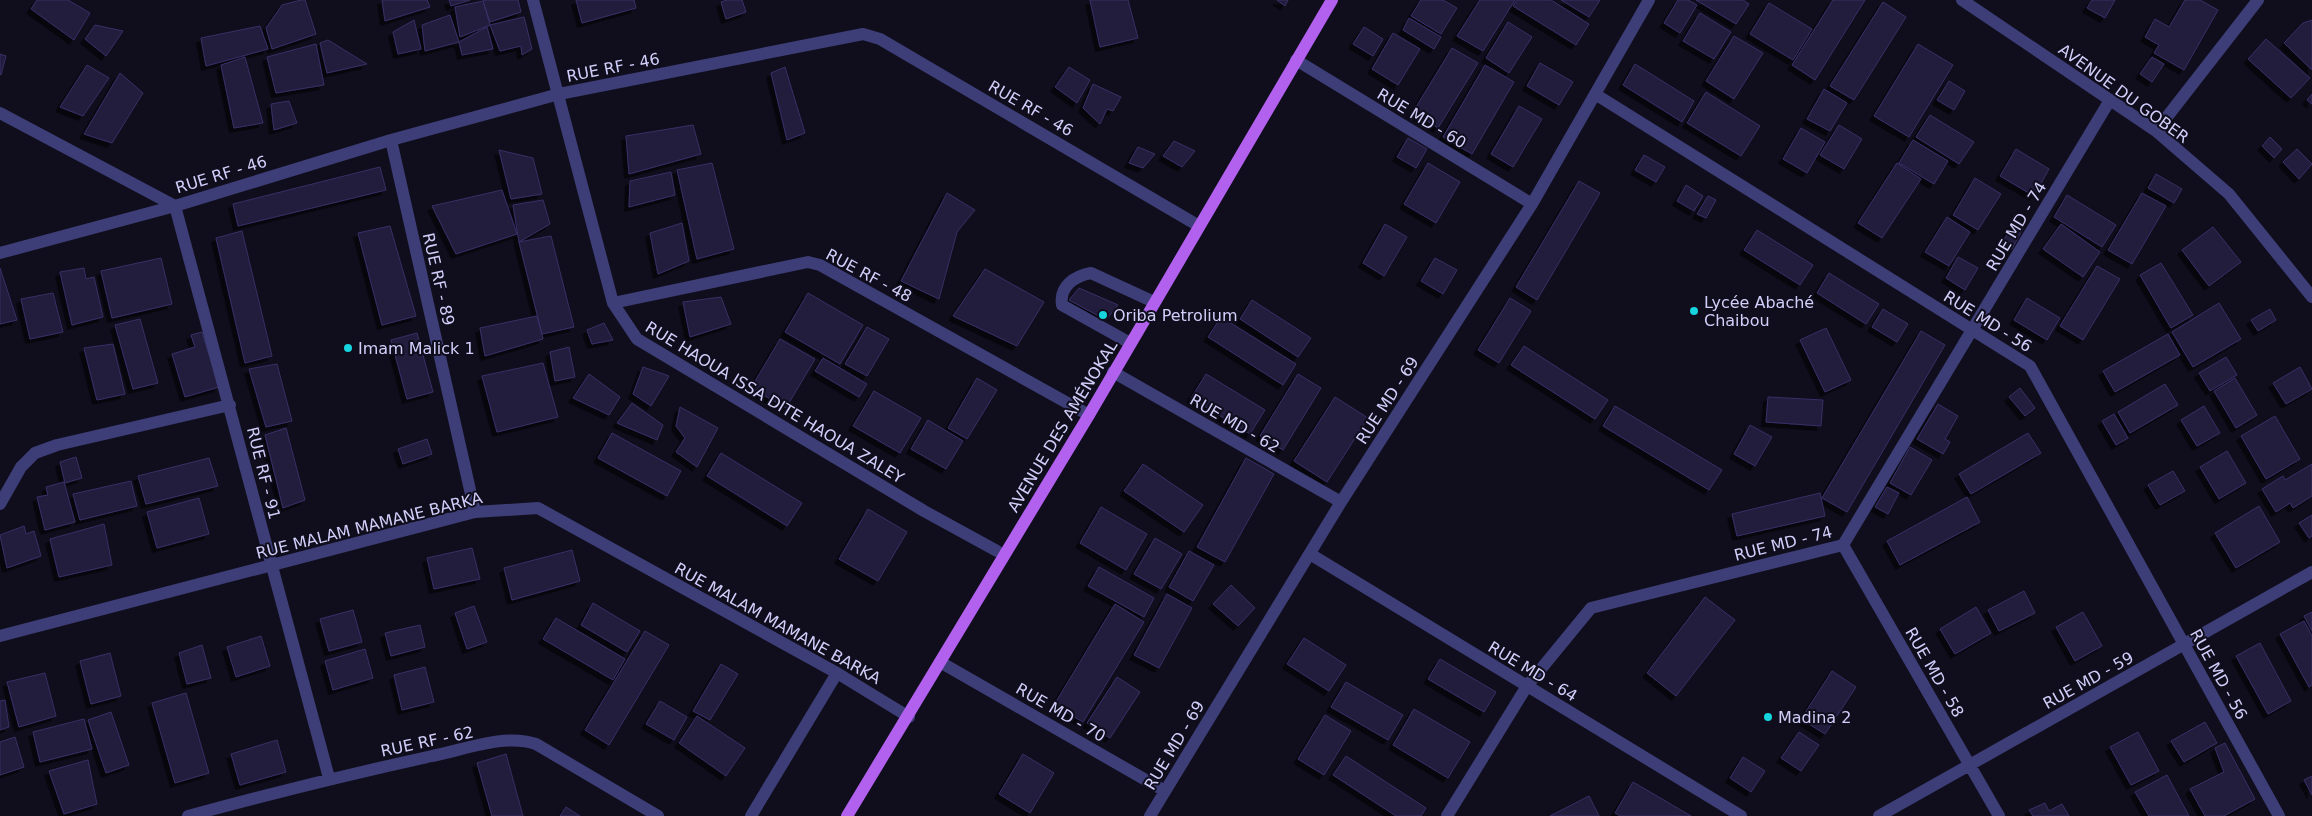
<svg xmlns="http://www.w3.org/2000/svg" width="2312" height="816" viewBox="0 0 2312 816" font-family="'DejaVu Sans',sans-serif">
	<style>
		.building { fill: #211c3c; stroke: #383066; filter: url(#shadow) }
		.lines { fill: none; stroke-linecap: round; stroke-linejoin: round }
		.minor { stroke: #3d3e77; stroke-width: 12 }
		.major { stroke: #b261ef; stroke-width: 12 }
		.poi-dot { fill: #16d5de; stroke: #100e1d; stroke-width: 2 }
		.labels { text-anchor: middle; stroke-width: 4; stroke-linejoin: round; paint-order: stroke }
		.street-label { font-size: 16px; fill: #d1cefa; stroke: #100e1d }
		.poi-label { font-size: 16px; fill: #d1cefa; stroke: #100e1d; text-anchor: start }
	</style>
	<defs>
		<filter id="shadow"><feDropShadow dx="-4.5" dy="4.5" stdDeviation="0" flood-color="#0009"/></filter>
	</defs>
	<rect width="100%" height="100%" fill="#100e1d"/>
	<!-- building -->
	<path class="building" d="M37 0H68L90 13 74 40 31 9Z
		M301 0H305L316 34 272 49 266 28 282 5Z
		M382 0H427L430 7 385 21Z
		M449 0H470L451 6Z
		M486 0H518L521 12 490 22 483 1Z
		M576 0H634L636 8 582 23Z
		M727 0H742L746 12 726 19 721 2Z
		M1090 0H1128L1138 38 1100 47Z
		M1277 0H1288L1285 6Z
		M1421 0H1443L1457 8 1441 34 1411 16Z
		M1480 0H1515L1483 51 1457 36Z
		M1517 0H1551L1589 24 1576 45 1513 6Z
		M1561 0H1600L1589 17Z
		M1678 0H1688L1697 5 1680 33 1664 23Z
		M1696 0H1743L1749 4 1736 24Z
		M1833 0H1865L1815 80 1792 65Z
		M2092 0H2115L2105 18 2087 8Z
		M2185 0H2200L2218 10 2184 70 2154 53 2159 45 2145 37 2155 19 2169 27Z
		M483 1 490 25 460 37 455 7Z
		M1883 2 1906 17 1854 100 1830 86Z
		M1769 3 1812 29 1793 60 1750 34Z
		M1700 13 1731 32 1714 59 1683 41Z
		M450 15 459 42 425 51 422 25Z
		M524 17 532 49 522 55 521 46 500 51 490 25Z
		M1409 18 1441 37 1434 49 1403 30Z
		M414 20 421 49 398 54 393 32Z
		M2312 20V70L2284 43 2303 23Z
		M1508 22 1532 37 1509 73 1486 58Z
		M95 25 123 31 106 56 85 39Z
		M260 26 268 49 206 66 201 38Z
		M487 27 493 49 462 55 459 42Z
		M1364 27 1383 39 1373 56 1353 44Z
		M1393 33 1420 49 1398 85 1372 69Z
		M1734 36 1763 53 1734 99 1706 81Z
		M2266 39 2310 78 2291 98 2248 59Z
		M328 40 367 64 327 73 320 43Z
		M316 44 324 85 276 93 267 57Z
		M1918 44 1953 65 1909 137 1874 116Z
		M1452 48 1478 63 1438 128 1413 112Z
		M0 54 6 56 1 75 0 74Z
		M245 57 263 123 234 128 221 65Z
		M2152 57 2164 64 2152 82 2140 74Z
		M1540 63 1573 82 1559 105 1527 86Z
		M1635 64 1694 101 1682 122 1623 85Z
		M87 65 109 78 83 116 60 107Z
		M1485 65 1514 82 1472 154 1443 137Z
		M785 67 805 133 787 140 771 73Z
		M1069 67 1090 80 1077 103 1055 87Z
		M120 73 143 93 112 143 84 134Z
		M1949 81 1965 91 1954 110 1937 100Z
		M1093 84 1121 97 1113 111 1107 109 1100 124 1083 108Z
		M1824 89 1847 103 1830 131 1807 119Z
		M1706 92 1760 126 1741 156 1687 123Z
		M2312 94V104L2307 100Z
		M289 101 297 123 274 130 271 104Z
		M1519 106 1542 119 1513 167 1491 154Z
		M1930 115 1974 142 1959 164 1916 137Z
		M693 125 701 154 629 174 626 136Z
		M1839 125 1862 139 1844 169 1820 155Z
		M1801 128 1825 142 1807 173 1783 159Z
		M2270 137 2282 149 2274 158 2262 146Z
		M1408 138 1427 149 1416 168 1397 157Z
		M1913 140 1948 161 1934 184 1899 163Z
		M1174 141 1195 151 1182 167 1163 156Z
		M1138 147 1155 154 1143 168 1129 163Z
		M2016 149 2049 169 2034 196 2000 176Z
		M2297 149 2312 164 2299 179 2283 162Z
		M499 150 533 158 542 194 511 199Z
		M1644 155 1665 167 1656 182 1635 170Z
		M712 163 734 249 697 259 677 170Z
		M1428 163 1460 182 1436 223 1404 204Z
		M1897 163 1921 179 1882 238 1858 223Z
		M380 167 386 190 238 226 233 204Z
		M671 172 675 195 629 207 630 181Z
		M2156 174 2182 189 2174 203 2148 188Z
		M1975 178 2001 194 1978 230 1953 215Z
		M1579 181 1600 193 1537 300 1516 287Z
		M1686 185 1703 196 1694 211 1677 201Z
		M502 190 517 234 456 254 432 206Z
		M947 193 975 210 957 232 939 299 901 281Z
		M2142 193 2166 206 2132 264 2108 250Z
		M2067 195 2116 225 2102 247 2054 217Z
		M1708 196 1716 200 1706 218 1697 214Z
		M543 200 550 224 519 242 513 205Z
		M1947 217 1970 232 1949 266 1925 252Z
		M2016 219 2025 225 2012 249 2002 243Z
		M682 223 689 261 658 274 650 233Z
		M1385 224 1407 237 1384 276 1363 263Z
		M2061 224 2100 252 2083 277 2043 249Z
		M390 226 416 316 382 325 358 233Z
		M2213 227 2241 262 2209 286 2182 250Z
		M1757 230 1813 265 1800 285 1744 250Z
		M242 231 272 356 245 363 216 238Z
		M551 236 574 327 542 334 519 242Z
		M1958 257 1978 268 1965 290 1946 278Z
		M161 258 172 304 112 318 101 271Z
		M1435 258 1457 270 1443 294 1421 281Z
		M2161 263 2193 315 2171 328 2140 275Z
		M2097 266 2120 279 2083 340 2060 326Z
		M0 268 17 320 0 324Z
		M84 268 86 279 94 277 103 317 72 325 60 272Z
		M985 269 1044 302 1017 346 953 316Z
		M1829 273 1879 304 1866 324 1817 293Z
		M1079 288 1118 305 1106 320 1069 300Z
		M53 293 63 332 30 339 21 299Z
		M808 293 863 325 840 364 785 332Z
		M721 297 731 324 690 337 683 302Z
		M1510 298 1531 311 1499 363 1478 350Z
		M2027 298 2060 318 2047 340 2014 320Z
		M1252 300 1311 338 1298 357 1240 319Z
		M2219 303 2241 339 2193 367 2172 332Z
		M1883 309 1908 324 1897 342 1872 327Z
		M2270 309 2276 320 2258 331 2251 320Z
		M537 316 543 339 485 356 480 328Z
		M1221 317 1296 364 1283 385 1208 337Z
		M140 319 158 383 133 389 115 325Z
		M604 323 613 340 592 344 587 330Z
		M867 327 889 339 867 376 845 364Z
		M1826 328 1851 380 1825 392 1800 340Z
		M1921 331 1945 345 1847 512 1822 498Z
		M202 332 219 387 185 397 172 354 195 347 191 335Z
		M417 333 433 392 407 399 391 340Z
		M2168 334 2180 355 2115 392 2103 371Z
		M780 339 815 359 786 408 751 388Z
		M113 344 125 394 97 400 84 348Z
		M1524 346 1608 400 1595 419 1511 365Z
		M569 347 575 377 555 381 550 352Z
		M2226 357 2237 375 2210 391 2199 373Z
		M823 358 867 384 859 397 815 371Z
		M543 363 558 417 497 432 482 376Z
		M277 364 292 421 266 427 249 369Z
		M643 367 669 376 651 406 633 394Z
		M2300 367 2312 389 2286 404 2273 383Z
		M589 374 620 397 609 415 573 398Z
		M1206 374 1265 410 1250 434 1191 398Z
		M1298 374 1321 388 1283 450 1260 436Z
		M977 378 997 390 967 439 948 428Z
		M2235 378 2257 415 2236 428 2214 391Z
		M2165 384 2178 405 2130 433 2118 412Z
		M2020 388 2035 408 2025 416 2009 397Z
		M874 391 921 418 900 453 853 426Z
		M1335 397 1368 418 1327 482 1294 461Z
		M1768 397 1823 400 1821 426 1766 422Z
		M632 403 663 425 657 440 617 423Z
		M1938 404 1958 416 1945 439 1950 442 1943 454 1917 439Z
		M1615 406 1722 470 1709 490 1603 426Z
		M2204 406 2220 433 2197 446 2181 420Z
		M680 407 718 428 697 467 676 452 685 438 676 426Z
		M2114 414 2128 438 2116 445 2102 421Z
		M2275 416 2300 459 2266 479 2241 436Z
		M928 420 963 441 946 469 911 449Z
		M1750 425 1772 437 1755 466 1734 454Z
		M286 428 305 500 283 508 265 435Z
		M612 433 681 471 667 496 598 458Z
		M2028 433 2041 453 1971 494 1959 474Z
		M427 439 432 454 403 464 398 449Z
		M1910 447 1932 460 1911 495 1890 483Z
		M2227 451 2246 483 2219 499 2200 467Z
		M721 453 802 503 787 526 707 476Z
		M76 457 82 478 65 483 60 462Z
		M209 458 218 486 146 504 138 476Z
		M1246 458 1274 474 1225 562 1197 547Z
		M1143 464 1203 505 1184 532 1124 491Z
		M2312 464V496L2293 508 2290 503 2276 512 2262 489 2283 476 2285 480Z
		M2173 471 2185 491 2160 505 2148 485Z
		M131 481 137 506 80 520 73 494Z
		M64 482 75 522 45 530 37 497 48 495 46 487Z
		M1887 487 1899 493 1888 514 1875 507Z
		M1820 493 1825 516 1737 536 1732 514Z
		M1967 497 1980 522 1900 565 1887 541Z
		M199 498 209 534 157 548 147 512Z
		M2259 506 2280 542 2236 568 2215 533Z
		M1101 507 1147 534 1126 570 1080 543Z
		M868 509 907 532 878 581 839 559Z
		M2312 515V536L2309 538 2299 523Z
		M104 524 112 565 59 577 50 539Z
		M24 526 26 534 34 531 41 556 7 568 0 535Z
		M1155 538 1182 554 1161 589 1134 574Z
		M472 548 480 579 434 589 427 558Z
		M572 550 580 581 512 600 504 568Z
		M1189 551 1214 565 1193 601 1169 587Z
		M1099 567 1154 598 1144 617 1088 586Z
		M1231 585 1255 608 1238 626 1213 604Z
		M2024 591 2035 613 1999 631 1988 610Z
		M1167 594 1192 608 1159 668 1134 655Z
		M1705 597 1735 620 1676 696 1647 673Z
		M593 603 640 631 627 652 581 625Z
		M1115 604 1144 622 1083 722 1054 705Z
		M474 606 487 642 467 649 455 613Z
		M1976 607 1991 633 1955 654 1940 629Z
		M353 610 362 642 329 651 320 619Z
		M2083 612 2102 646 2075 661 2056 627Z
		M2312 612V631L2304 616Z
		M556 618 625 659 613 680 543 639Z
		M2304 621 2312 636V685L2309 687 2280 634Z
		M420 625 425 647 391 656 385 633Z
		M645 631 669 645 609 745 585 730Z
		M261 636 270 666 236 677 227 647Z
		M1304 638 1346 665 1329 691 1287 664Z
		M2260 643 2291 701 2268 714 2236 656Z
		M202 645 211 678 187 684 179 653Z
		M365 649 373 678 333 690 325 661Z
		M110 653 121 696 91 704 80 661Z
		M1440 659 1496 692 1484 712 1428 679Z
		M721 664 738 674 710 720 693 711Z
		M425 667 434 702 402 710 394 675Z
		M1832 671 1856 687 1825 734 1801 719Z
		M45 673 56 716 19 727 7 682Z
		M1117 677 1140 692 1110 738 1087 723Z
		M1346 682 1403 715 1388 740 1331 707Z
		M186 693 209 773 175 783 152 703Z
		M5 700 9 727 0 730V701Z
		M660 701 687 717 674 740 646 724Z
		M1414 709 1470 742 1448 778 1393 745Z
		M111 712 129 765 106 773 88 720Z
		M1325 715 1351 731 1324 775 1298 759Z
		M697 716 745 748 726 776 679 743Z
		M84 719 92 749 40 762 33 732Z
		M2205 722 2217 743 2184 762 2171 741Z
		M1799 732 1819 745 1801 771 1781 758Z
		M2138 732 2159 771 2131 785 2110 747Z
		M15 737 24 767 0 775V742Z
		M277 740 286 772 240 785 231 754Z
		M2225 743 2255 799 2224 816H2205L2190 789 2224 772 2215 748Z
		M506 754 523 816H492L477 763Z
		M1023 754 1054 773 1030 813 999 794Z
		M1346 756 1426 808 1421 816H1396L1333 775Z
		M1743 757 1765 771 1751 792 1730 778Z
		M88 760 97 804 64 814 49 771Z
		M2167 775 2189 816H2149L2135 792Z
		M2312 776V795L2304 780Z
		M1633 782 1691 816H1620L1615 813Z
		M1589 796 1599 816H1550Z
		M2045 803 2049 811 2062 804 2069 816H2033L2029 810Z
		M566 807 580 816H560Z"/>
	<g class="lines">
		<!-- minor -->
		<path class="minor" d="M533 0 613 303 637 339 924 511 997 551
			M1962 0 2156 131 2229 194 2312 297
			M1296 60 1532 204
			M1595 94 2030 366 2279 816
			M0 113 175 206 329 778
			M2156 131 2258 0
			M391 140 475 512
			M0 253 175 206 391 140 559 94 863 34 880 39 1199 226
			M613 303 808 262 820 265 1089 415
			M1130 343 1062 305C1059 286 1075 276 1091 273L1154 302
			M1113 372 1341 502
			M0 504 21 467 35 453 57 445 230 405
			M1843 545 1999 816
			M1310 554 1741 816
			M0 636 475 512 538 508 837 673 909 717
			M940 662 1165 791
			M188 816C269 794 350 774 432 756 464 750 504 733 536 744L658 816
			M751 816 837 673
			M1150 816 1341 502 1532 204 1649 0
			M1447 816 1527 686 1591 608 1843 545 2110 100
			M1879 816 2312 572"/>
		<!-- major -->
		<path class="major" d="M847 816 1089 415 1332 0"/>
	</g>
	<!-- markers -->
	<g class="poi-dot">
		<circle cx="1694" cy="311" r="5"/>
		<circle cx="1103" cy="315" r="5"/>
		<circle cx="348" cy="348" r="5"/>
		<circle cx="1768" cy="717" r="5"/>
	</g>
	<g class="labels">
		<!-- street labels -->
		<g class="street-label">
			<text transform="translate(613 67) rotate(-11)" y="6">RUE RF - 46</text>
			<text transform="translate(2124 93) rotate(36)" y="6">AVENUE DU GOBER</text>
			<text transform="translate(1031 108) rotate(30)" y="6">RUE RF - 46</text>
			<text transform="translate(1422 118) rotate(31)" y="6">RUE MD - 60</text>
			<text transform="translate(221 174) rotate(-17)" y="6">RUE RF - 46</text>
			<text transform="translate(2016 226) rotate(-59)" y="6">RUE MD - 74</text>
			<text transform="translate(869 275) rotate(28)" y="6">RUE RF - 48</text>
			<text transform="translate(439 279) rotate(77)" y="6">RUE RF - 89</text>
			<text transform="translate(1988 321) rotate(32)" y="6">RUE MD - 56</text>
			<text transform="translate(1387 400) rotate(-57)" y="6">RUE MD - 69</text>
			<text transform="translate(775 402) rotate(31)" y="6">RUE HAOUA ISSA DITE HAOUA ZALEY</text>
			<text transform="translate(1235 423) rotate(30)" y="6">RUE MD - 62</text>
			<text transform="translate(1062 426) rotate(-59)" y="6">AVENUE DES AMÉNOKAL</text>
			<text transform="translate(264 473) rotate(76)" y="6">RUE RF - 91</text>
			<text transform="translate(369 525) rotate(-14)" y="6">RUE MALAM MAMANE BARKA</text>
			<text transform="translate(1783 543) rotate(-14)" y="6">RUE MD - 74</text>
			<text transform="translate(778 623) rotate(29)" y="6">RUE MALAM MAMANE BARKA</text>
			<text transform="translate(1533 671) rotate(31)" y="6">RUE MD - 64</text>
			<text transform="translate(1935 672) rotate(60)" y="6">RUE MD - 58</text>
			<text transform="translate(2219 674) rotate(61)" y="6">RUE MD - 56</text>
			<text transform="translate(2088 680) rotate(-29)" y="6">RUE MD - 59</text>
			<text transform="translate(1061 712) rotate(30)" y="6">RUE MD - 70</text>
			<text transform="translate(427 741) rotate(-12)" y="6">RUE RF - 62</text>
			<text transform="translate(1174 745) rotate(-59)" y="6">RUE MD - 69</text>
		</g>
		<!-- poi labels -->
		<g class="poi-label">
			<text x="1704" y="308">Lycée Abaché<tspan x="1704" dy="18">Chaibou</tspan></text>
			<text x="1113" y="321">Oriba Petrolium</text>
			<text x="358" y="354">Imam Malick 1</text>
			<text x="1778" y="723">Madina 2</text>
		</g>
	</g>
</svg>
